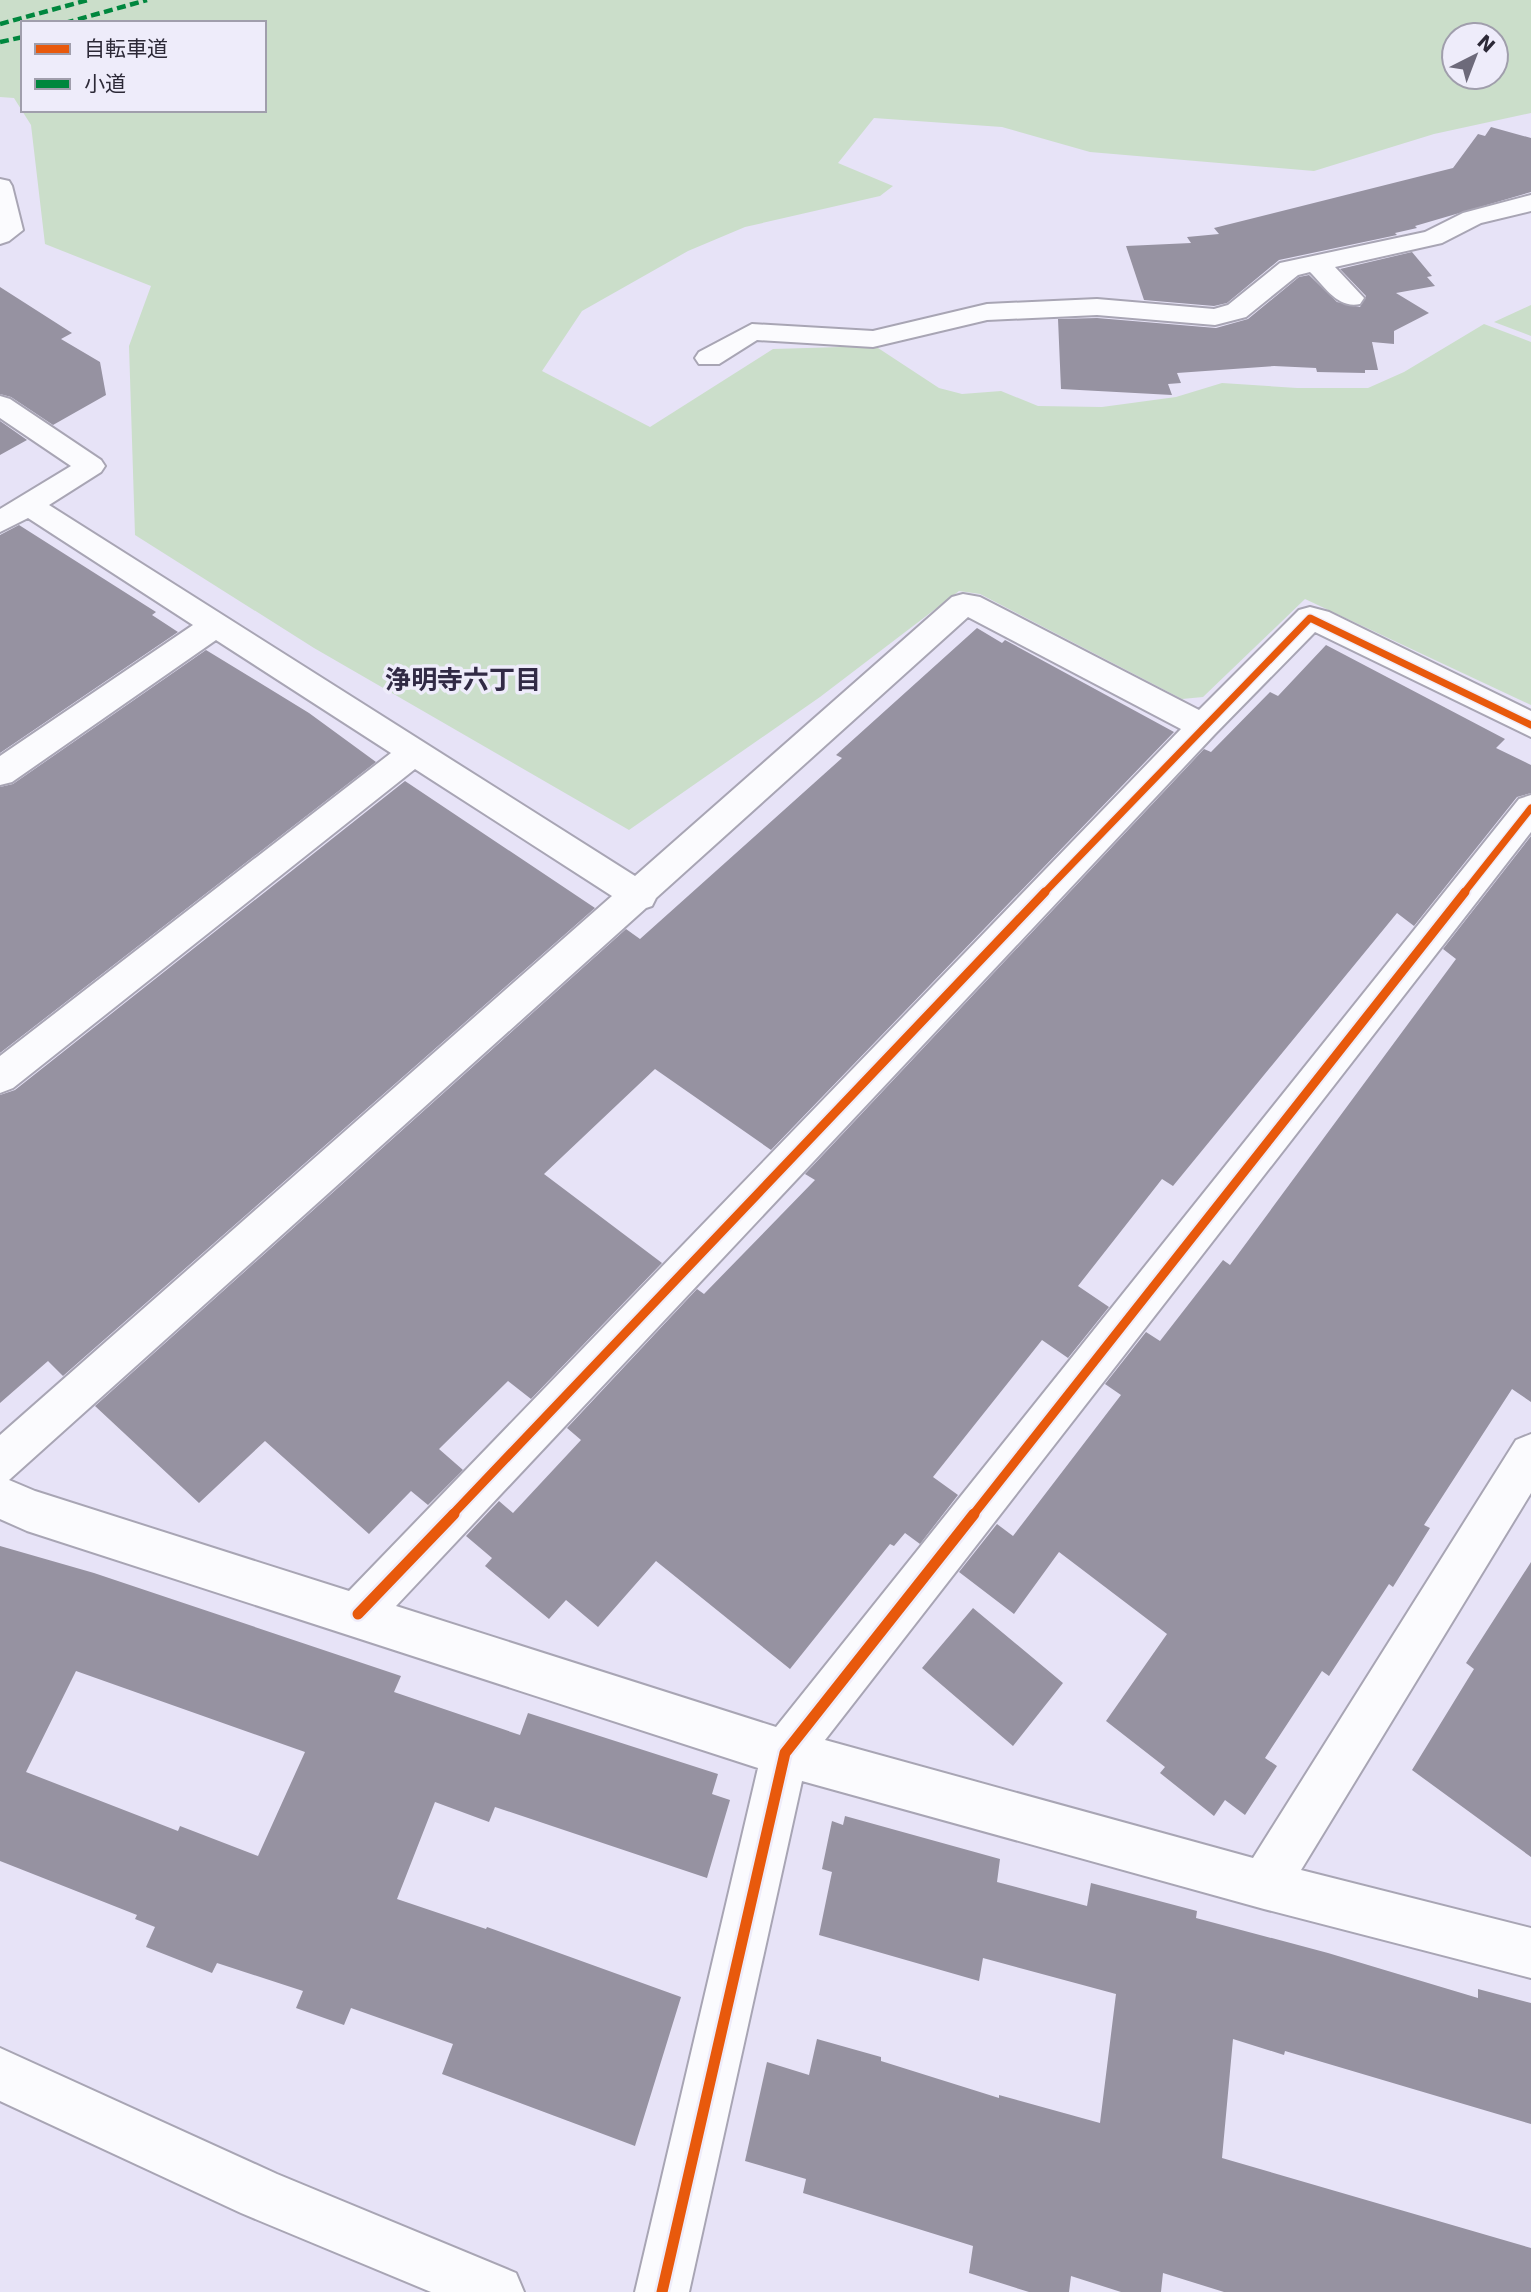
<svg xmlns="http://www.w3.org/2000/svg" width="1531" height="2292" viewBox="0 0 1531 2292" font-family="'DejaVu Sans','Noto Sans JP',sans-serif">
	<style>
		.green { fill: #cbdeca; fill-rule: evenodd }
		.building { fill: #9692a1; fill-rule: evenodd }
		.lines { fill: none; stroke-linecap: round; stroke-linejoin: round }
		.minor-casing { stroke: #a8a5b4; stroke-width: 4 }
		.minor { fill: #fbfbfe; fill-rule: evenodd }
		.quiet { stroke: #00873e; stroke-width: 4.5; stroke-dasharray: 9 4.5; stroke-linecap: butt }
		.cycleway-far2-casing { stroke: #eeecfa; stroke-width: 10 }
		.cycleway-far1-casing { stroke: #eeecfa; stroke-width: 13 }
		.cycleway-casing { stroke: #eeecfa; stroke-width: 16 }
		.cycleway-far2 { stroke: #e8590c; stroke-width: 7 }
		.cycleway-far1 { stroke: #e8590c; stroke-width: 9 }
		.cycleway { stroke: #e8590c; stroke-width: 11 }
		.labels { text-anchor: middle; stroke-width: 7; stroke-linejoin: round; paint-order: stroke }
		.neighbourhood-label { font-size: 26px; font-weight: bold; fill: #312a45; stroke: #eeecfa }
	</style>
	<rect width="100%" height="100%" fill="#e7e3f7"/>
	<!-- green -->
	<path class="green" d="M0 0H1531V113L1434 134 1314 171 1090 152 1002 127 874 118 838 163 893 186 880 196 745 227 688 251 582 311 542 371 650 427 773 349 875 346 939 388 962 394 1001 391 1038 406 1102 407 1176 397 1222 383 1297 388H1368L1404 372 1484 324 1531 342V705L1305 599 1203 697 1182 699 980 594 959 591 820 697 629 830 314 648 135 535 129 346 151 286 45 244 31 125 14 98 0 97ZM23 23H264V110H23ZM1454 35H1496V77H1454Z
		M1531 305V336L1494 322Z"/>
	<!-- building -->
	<path class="building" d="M1491 127 1531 138V192L1415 226 1417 228 1395 233 1397 235 1279 260 1227 303 1214 306 1144 300 1126 246 1191 243 1187 237 1219 234 1214 228 1453 168 1478 134 1485 136Z
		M1412 252 1432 276 1427 277 1435 286 1396 293 1429 313 1394 331V344L1372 342 1378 370H1365V373L1317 372 1316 368 1274 366 1177 373 1181 383 1168 384 1172 395 1061 389 1058 319 1097 318 1216 328 1248 319 1299 277 1309 275 1337 302 1360 307 1366 296 1340 269Z
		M0 287 72 333 61 339 100 362 106 395 53 425 11 397 0 394Z
		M0 421 27 440 0 455Z
		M19 525 156 612 152 615 178 632 0 753V535Z
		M977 628 1002 643 1005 640 1174 732 771 1150 655 1069 544 1174 662 1263 531 1399 508 1381 439 1449 463 1470 428 1505 411 1491 369 1534 265 1441 199 1503 95 1406 626 929 640 939 842 758 836 755Z
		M1326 645 1505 739 1496 748 1531 765V793L1517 797 1414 926 1397 913 1173 1186 1162 1179 1078 1286 1109 1307 1068 1358 1042 1340 933 1477 958 1495 920 1544 905 1533 894 1546 890 1544 790 1669 656 1561 598 1627 566 1600 549 1619 485 1566 492 1558 466 1536 499 1501 513 1513 581 1440 567 1428 697 1289 704 1294 815 1180 805 1174 1204 749 1211 752 1270 692 1278 696Z
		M206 650 309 713 376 762 0 1053V787L13 784Z
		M405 781 595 908 63 1376 48 1361 0 1403V1095L15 1090Z
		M1531 836V1402L1512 1389 1424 1525 1430 1528 1393 1587 1389 1584 1329 1676 1322 1671 1265 1758 1277 1766 1245 1815 1225 1800 1214 1816 1160 1773 1165 1767 1106 1721 1167 1634 1059 1552 1014 1614 959 1572 997 1524 1013 1536 1121 1395 1105 1384 1146 1332 1160 1341 1223 1260 1230 1265 1456 959 1443 949Z
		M0 1546 94 1573 401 1676 394 1692 520 1735 528 1713 718 1774 712 1794 730 1800 707 1878 495 1807 489 1822 435 1802 397 1899 486 1929 487 1927 681 1997 635 2146 442 2074 453 2044 351 2008 344 2025 296 2008 303 1991 217 1963 212 1973 146 1947 155 1927 135 1919 137 1915 0 1861ZM76 1671 305 1752 258 1856 180 1826 178 1831 26 1772Z
		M1531 1562V1857L1412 1770 1474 1669 1466 1663Z
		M973 1608 1063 1683 1013 1746 922 1668Z
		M845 1816 1000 1859 997 1882 1087 1906 1091 1883 1197 1911 1196 1918 1328 1953 1478 1998V1989L1531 2003V2124L1285 2051 1284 2055 1233 2039 1222 2158 1531 2248V2292H1224L1163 2273 1161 2292H1121L1071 2276 1069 2292H1029L969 2273 973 2246 803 2193 806 2179 745 2161 767 2062 809 2075 817 2039 881 2057V2061L999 2098V2095L1100 2123 1116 1994 983 1958 979 1981 819 1935 832 1872 822 1869 832 1821 843 1825Z"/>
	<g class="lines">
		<defs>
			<path id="minor" d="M0 179 9 181 12 186 23 230 9 241 0 244Z
				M1531 195V211L1481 223 1442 243 1335 267 1364 298 1360 304C1338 309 1325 287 1310 272L1298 275 1246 317 1215 325 1097 315 987 320 873 347 757 340 719 364H699L695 358 699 352 752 324 873 331 987 304 1097 299 1214 309 1228 305 1280 263 1425 232 1463 213Z
				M0 396 10 399 101 460 105 466 101 472 49 505 635 876 952 597 963 594 980 597 1199 710 1299 610 1310 607 1329 612 1531 711V737L1315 632 1215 734 396 1606 776 1727 1519 799 1531 795V832L825 1740 1253 1858 1516 1440 1531 1434V1493L1301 1870 1531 1928V1978L1264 1909 802 1781 689 2292H635L758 1768 27 1531 0 1519V1435L612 896 415 769 13 1088 0 1093V1056L391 753 216 640 12 782 0 785V756L193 625 28 518 0 532V509L71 466 0 418ZM968 617 1181 729 349 1591 35 1491 9 1480 646 908 652 906 656 898Z
				M0 2048 277 2174 516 2273 524 2292H431L241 2213 0 2101Z"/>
		</defs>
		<!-- minor casing -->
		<use href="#minor" class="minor-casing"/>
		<!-- minor -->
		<use href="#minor" class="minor"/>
		<!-- quiet -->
		<path class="quiet" d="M65 23 147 0
			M0 24 88 0
			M0 42 23 37"/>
		<defs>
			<path id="cycleway-far2" d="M1043 894 1310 618 1531 725
				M1463 894 1531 808"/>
			<path id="cycleway-far1" d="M452 1515 1045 892
				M973 1515 1465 892"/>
			<path id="cycleway" d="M358 1614 454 1514
				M662 2292 785 1753 974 1514"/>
		</defs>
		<!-- cycleway-far2 casing -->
		<use href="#cycleway-far2" class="cycleway-far2-casing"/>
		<!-- cycleway-far1 casing -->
		<use href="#cycleway-far1" class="cycleway-far1-casing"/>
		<!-- cycleway casing -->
		<use href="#cycleway" class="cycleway-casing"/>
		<!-- cycleway-far2 -->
		<use href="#cycleway-far2" class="cycleway-far2"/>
		<!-- cycleway-far1 -->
		<use href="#cycleway-far1" class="cycleway-far1"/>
		<!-- cycleway -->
		<use href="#cycleway" class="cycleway"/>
	</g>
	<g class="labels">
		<!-- neighbourhood labels -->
		<g class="neighbourhood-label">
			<text x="463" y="689">浄明寺六丁目</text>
		</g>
	</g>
	<!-- legend -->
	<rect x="21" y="21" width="245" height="91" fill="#eeecfa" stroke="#a09eac" stroke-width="2"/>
	<rect x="35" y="44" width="35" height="10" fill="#e8590c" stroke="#a09eac" stroke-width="2"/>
	<text x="84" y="56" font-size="21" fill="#2c2937">自転車道</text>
	<rect x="35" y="79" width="35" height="10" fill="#00873e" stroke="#a09eac" stroke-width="2"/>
	<text x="84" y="91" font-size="21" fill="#2c2937">小道</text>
	<!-- north arrow -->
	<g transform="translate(1475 56) rotate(42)"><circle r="33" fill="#eeecfa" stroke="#a09eac" stroke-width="2"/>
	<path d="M0-5L12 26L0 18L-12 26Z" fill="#6d6a7a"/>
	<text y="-10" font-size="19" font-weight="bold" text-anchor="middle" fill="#2c2937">N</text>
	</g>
</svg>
